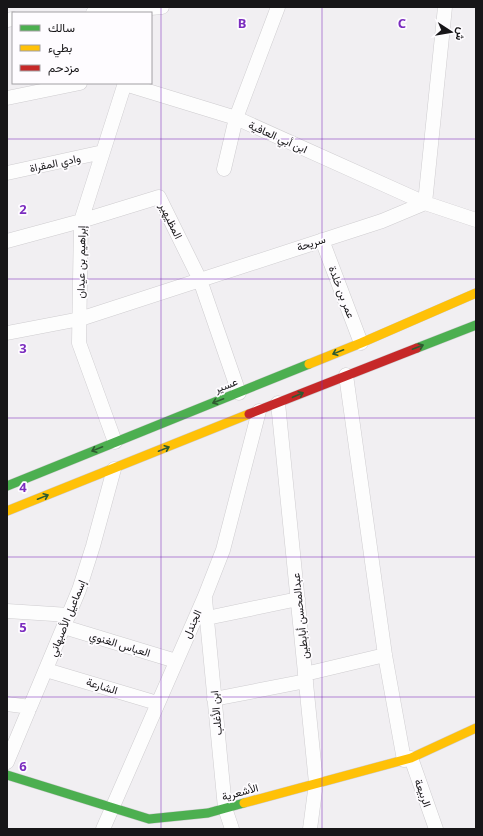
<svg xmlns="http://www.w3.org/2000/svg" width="483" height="836" viewBox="0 0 483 836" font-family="'Noto Sans',Vazirmatn,sans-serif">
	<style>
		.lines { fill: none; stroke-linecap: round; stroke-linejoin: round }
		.street-casing { stroke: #cfcdd0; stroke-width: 15 }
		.fast-casing { stroke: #cfcdd0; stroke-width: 10 }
		.slow-casing { stroke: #cfcdd0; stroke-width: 10 }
		.jam-casing { stroke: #cfcdd0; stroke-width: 10 }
		.street { stroke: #fdfdfd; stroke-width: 14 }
		.fast { stroke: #4caf50; stroke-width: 9 }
		.slow { stroke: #ffc107; stroke-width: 9 }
		.jam { stroke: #c62828; stroke-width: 9 }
		.oneway { stroke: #2f5b31 }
		.grid { fill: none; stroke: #7b2cbf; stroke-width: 1; stroke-opacity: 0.55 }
		.labels { text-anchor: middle; stroke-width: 3.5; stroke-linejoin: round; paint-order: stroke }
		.street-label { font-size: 11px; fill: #171618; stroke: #fefcff }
		.grid-label { font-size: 13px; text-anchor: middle; font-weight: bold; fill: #7b2cbf; stroke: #fefcff; stroke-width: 3.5; stroke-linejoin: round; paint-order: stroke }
	</style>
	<rect width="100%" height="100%" fill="#f1eff2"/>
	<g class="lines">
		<defs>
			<path id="street" d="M93 13 162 7
				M7 20 13 19
				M125 84 236 118 425 203 476 220
				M7 98 80 83
				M224 169 236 118 278 7
				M7 173 103 152
				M425 203 445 7
				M322 240 361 343
				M7 241 81 221 159 197 200 280 239 393
				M7 333 80 319 382 221 425 203
				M346 375 385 655 404 760
				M278 403 316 783 310 829
				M115 442 79 343 81 221 125 83
				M205 599 225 808 232 829
				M7 611 69 615
				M207 618 298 599
				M64 627 176 661
				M46 670 157 703
				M305 674 385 655
				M214 699 306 681
				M7 704 30 707
				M411 758 436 829
				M7 762 79 590 93 546 114 469
				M103 829 205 596 223 550 259 411"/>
			<path id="fast" d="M417 348 476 325
				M7 486 309 364
				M7 775 149 819 208 813 244 803"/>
			<path id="slow" d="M309 364 361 343 476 293
				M7 511 249 414
				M244 803 411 758 476 728"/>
			<path id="jam" d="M249 414 417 348"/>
		</defs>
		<!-- street casing -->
		<use href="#street" class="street-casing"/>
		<!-- fast casing -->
		<use href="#fast" class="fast-casing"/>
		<!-- slow casing -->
		<use href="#slow" class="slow-casing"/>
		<!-- jam casing -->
		<use href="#jam" class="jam-casing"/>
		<!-- street -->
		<use href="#street" class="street"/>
		<!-- fast -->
		<use href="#fast" class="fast"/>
		<!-- slow -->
		<use href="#slow" class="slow"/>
		<!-- jam -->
		<use href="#jam" class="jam"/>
	</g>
	<!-- one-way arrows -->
	<defs><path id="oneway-shaft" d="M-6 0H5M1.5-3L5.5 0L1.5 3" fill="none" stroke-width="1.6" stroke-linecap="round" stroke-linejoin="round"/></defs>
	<g class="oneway">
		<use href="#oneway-shaft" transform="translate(418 347) rotate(-21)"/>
		<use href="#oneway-shaft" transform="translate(338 352) rotate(158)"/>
		<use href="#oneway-shaft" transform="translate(298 395) rotate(-23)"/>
		<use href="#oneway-shaft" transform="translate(218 401) rotate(159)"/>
		<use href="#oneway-shaft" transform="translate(97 449) rotate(158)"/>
		<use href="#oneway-shaft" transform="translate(164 449) rotate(-22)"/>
		<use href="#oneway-shaft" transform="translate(43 497) rotate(-22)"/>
	</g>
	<!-- grid -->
	<path class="grid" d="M161 7V829M322 7V829M7 139H476M7 279H476M7 418H476M7 557H476M7 697H476"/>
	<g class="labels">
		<!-- street labels -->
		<g class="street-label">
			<text transform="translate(278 137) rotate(24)" y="4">ابن أبي العافية</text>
			<text transform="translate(55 163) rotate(-12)" y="4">وادي المقراة</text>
			<text transform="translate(171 221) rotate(64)" y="4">المظيهير</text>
			<text transform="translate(311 243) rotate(-18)" y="4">سريحة</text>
			<text transform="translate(81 262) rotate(-89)" y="4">إبراهيم بن عيدان</text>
			<text transform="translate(342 292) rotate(69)" y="4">عمر بن خلدة</text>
			<text transform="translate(226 385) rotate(-21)" y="4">عسير</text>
			<text transform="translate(300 616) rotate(-96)" y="4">عبدالمحسن أبابطين</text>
			<text transform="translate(67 618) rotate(-68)" y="4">إسماعيل الأصبهاني</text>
			<text transform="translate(192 624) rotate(-66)" y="4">الجندل</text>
			<text transform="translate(120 644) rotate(17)" y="4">العباس الغنوي</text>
			<text transform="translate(102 686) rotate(17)" y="4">الشارعة</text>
			<text transform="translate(216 713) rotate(-95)" y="4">ابن الأغلب</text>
			<text transform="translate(240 792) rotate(-15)" y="4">الأشعرية</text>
			<text transform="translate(423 793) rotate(70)" y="4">الربيعة</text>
		</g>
	</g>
	<g class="grid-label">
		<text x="242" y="28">B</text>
		<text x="402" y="28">C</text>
		<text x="23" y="214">2</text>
		<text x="23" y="353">3</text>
		<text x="23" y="492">4</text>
		<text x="23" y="632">5</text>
		<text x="23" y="771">6</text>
	</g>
	<!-- border -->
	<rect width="483" height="836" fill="none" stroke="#171618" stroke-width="16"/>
	<!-- legend -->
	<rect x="12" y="12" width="140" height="72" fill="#fefcff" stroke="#a2a0a3"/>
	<rect x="20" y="25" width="20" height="6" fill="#4caf50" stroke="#a2a0a3"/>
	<text x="48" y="32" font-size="12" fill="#171618">سالك</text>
	<rect x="20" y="45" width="20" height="6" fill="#ffc107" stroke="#a2a0a3"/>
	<text x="48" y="52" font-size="12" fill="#171618">بطيء</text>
	<rect x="20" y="65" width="20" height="6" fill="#c62828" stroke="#a2a0a3"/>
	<text x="48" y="72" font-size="12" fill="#171618">مزدحم</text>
	<!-- north arrow -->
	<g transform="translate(451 32) rotate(102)" stroke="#fefcff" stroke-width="3" paint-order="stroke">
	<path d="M0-3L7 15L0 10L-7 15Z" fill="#171618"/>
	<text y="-6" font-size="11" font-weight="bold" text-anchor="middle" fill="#171618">ش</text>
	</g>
</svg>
